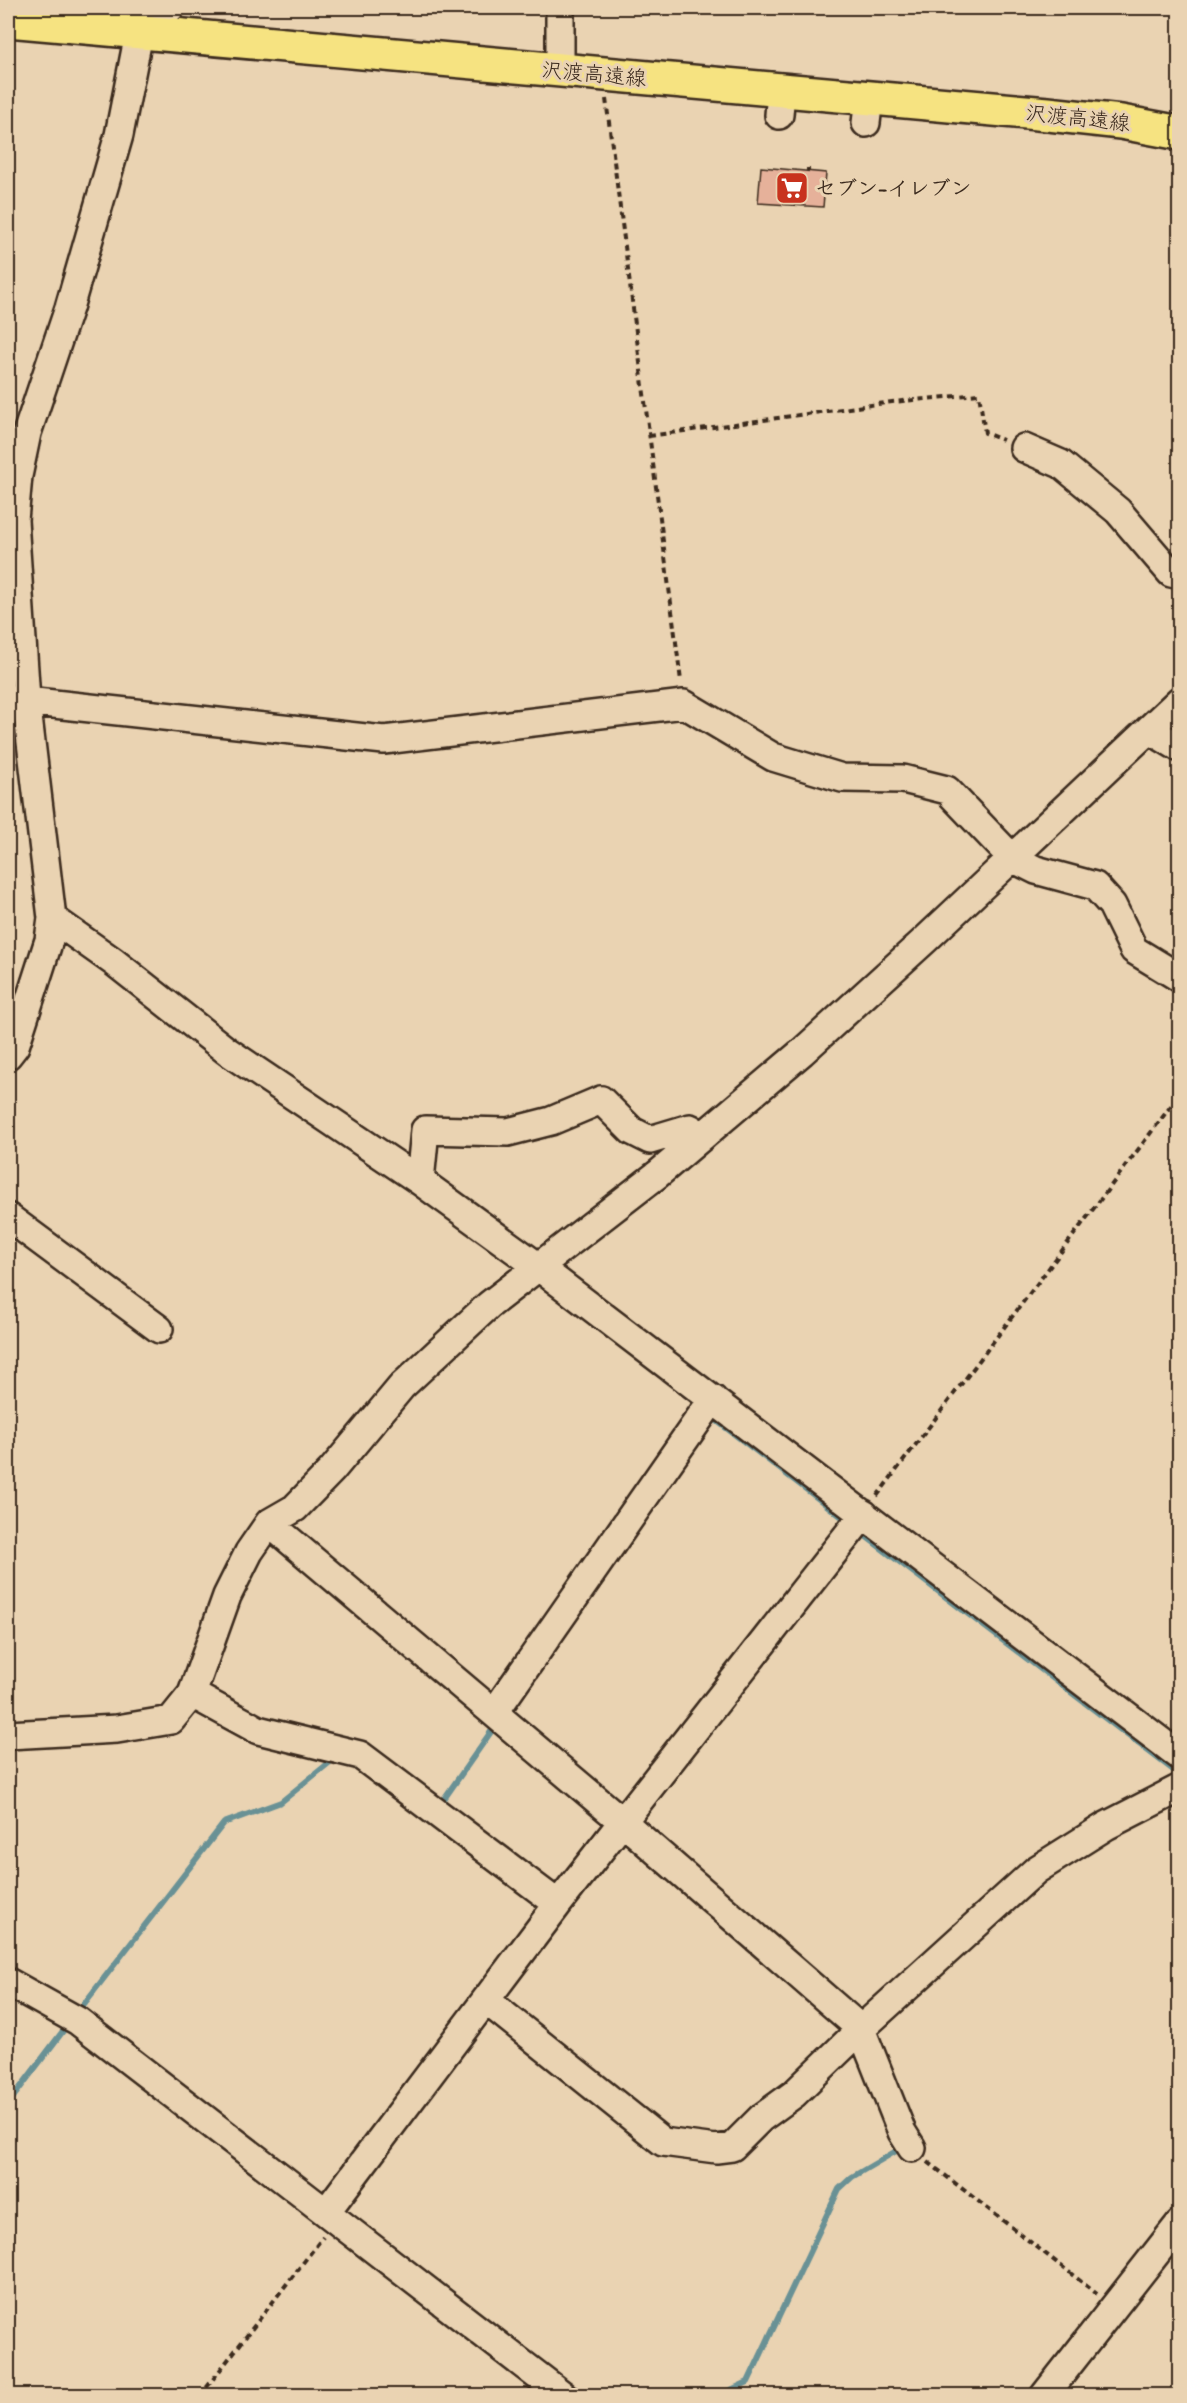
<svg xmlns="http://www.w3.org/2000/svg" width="1187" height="2403" viewBox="0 0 1187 2403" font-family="Mynerve,'Klee One',sans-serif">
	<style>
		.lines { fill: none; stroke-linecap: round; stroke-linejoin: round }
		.stream { stroke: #699195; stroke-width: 6 }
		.building { fill: #e6b19a; stroke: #3b2a1e; stroke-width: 1.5 }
		.minor-casing { stroke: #3b2a1e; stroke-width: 32 }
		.major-casing { stroke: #3b2a1e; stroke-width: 38 }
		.path { stroke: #3b2a1e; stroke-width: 4; stroke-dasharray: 6 4.5; stroke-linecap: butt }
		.minor { stroke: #ead3b2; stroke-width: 27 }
		.major { stroke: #f6e381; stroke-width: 33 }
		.labels { text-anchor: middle; stroke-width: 6; stroke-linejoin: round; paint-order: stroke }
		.street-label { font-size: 21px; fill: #3b2a1e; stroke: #ead3b2 }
		.poi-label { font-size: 21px; font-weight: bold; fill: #3b2a1e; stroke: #ead3b2; text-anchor: start }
	</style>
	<rect width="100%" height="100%" fill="#ead3b2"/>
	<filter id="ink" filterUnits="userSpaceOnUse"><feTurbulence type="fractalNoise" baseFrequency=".0167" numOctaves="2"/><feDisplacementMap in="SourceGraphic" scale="12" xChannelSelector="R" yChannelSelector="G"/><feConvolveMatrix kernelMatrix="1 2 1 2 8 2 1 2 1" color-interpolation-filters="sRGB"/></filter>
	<g filter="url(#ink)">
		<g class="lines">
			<!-- stream -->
			<path class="stream" d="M709 1423 716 1420 841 1516
				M859 1531 1180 1775
				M439 1806 495 1726
				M77 2013 224 1823 281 1802 335 1758
				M8 2104 69 2023
				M718 2396 748 2382 839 2189 852 2177 903 2147"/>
		</g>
		<!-- building -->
		<path class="building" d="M761 167 826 173 823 207 758 203Z"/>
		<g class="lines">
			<defs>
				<path id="minor" d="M560 8V71
					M139 32 170 8
					M779 115 781 91
					M866 123 869 98
					M1024 448 1061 464 1118 511 1171 573 1180 575
					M8 699 384 740 684 704 773 757 842 778 903 779 947 790 1012 858 1036 870 1095 886 1112 905 1134 950 1180 978
					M1150 730 1180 748
					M52 918 114 962 227 1051 420 1181 540 1268 1180 1756
					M8 1055 15 1046 49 940 52 918 26 700 14 520 18 476 27 433 69 308 119 135 144 8
					M420 1181 425 1130 508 1132 551 1121 601 1100 632 1131 650 1140 690 1128 703 1136
					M8 1217 159 1329
					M269 1523 623 1822 861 2029 902 2132 912 2148
					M192 1694 258 1730 360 1755 558 1904
					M494 1713 713 1399
					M8 1735 117 1729 171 1720 192 1694 227 1596 249 1552 269 1523 295 1508 332 1470 402 1386 489 1305 658 1174 802 1052 925 940 1180 700
					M8 1982 78 2021 564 2396
					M487 2001 663 2142 716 2149 732 2147 761 2118 794 2094 861 2029 1036 1870 1106 1826 1180 1788
					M326 2212 558 1904 864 1514
					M1044 2396 1180 2223"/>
				<path id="major" d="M8 20 1048 114 1121 122 1180 133"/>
			</defs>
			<!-- minor casing -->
			<use href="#minor" class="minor-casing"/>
			<!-- major casing -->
			<use href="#major" class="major-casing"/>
			<!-- path -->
			<path class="path" d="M606 99 681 681
				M808 172V168
				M649 436 892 402 979 394 985 433 1003 440
				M877 1496 1180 1094
				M928 2162 1097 2294
				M200 2396 323 2237"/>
			<!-- minor -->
			<use href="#minor" class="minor"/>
			<!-- major -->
			<use href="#major" class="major"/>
		</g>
	</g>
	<!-- icons -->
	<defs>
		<symbol id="supermarket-square" viewBox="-11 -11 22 22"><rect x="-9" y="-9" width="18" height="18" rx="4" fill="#c8321e" stroke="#ead3b2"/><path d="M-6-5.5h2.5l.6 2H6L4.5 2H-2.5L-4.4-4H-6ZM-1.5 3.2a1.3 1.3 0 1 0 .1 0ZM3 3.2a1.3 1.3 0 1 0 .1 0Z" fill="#fff"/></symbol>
	</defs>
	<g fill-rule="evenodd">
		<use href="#supermarket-square" x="773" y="169" width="38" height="38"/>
	</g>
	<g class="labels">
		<!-- street labels -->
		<g class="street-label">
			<text transform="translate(594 74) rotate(5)" y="7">沢渡高遠線</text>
			<text transform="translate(1078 118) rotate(6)" y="7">沢渡高遠線</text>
		</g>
		<!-- poi labels -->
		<g class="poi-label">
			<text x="815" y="195">セブン-イレブン</text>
		</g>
	</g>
	<!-- margin -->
	<rect width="1187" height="2403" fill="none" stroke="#ead3b2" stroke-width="30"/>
	<rect x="15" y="15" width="1157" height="2373" fill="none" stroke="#3b2a1e" stroke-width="2" filter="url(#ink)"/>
</svg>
